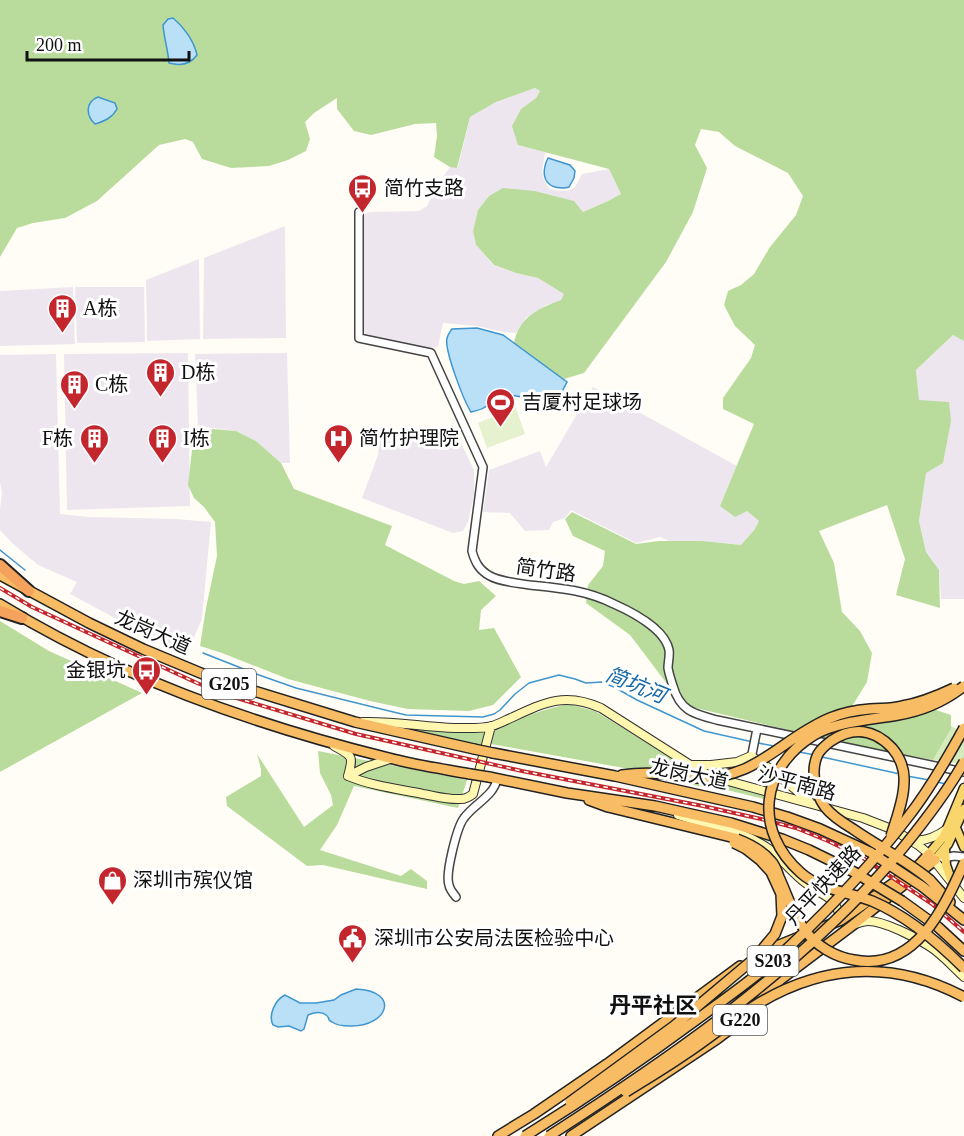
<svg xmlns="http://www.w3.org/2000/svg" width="964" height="1136" viewBox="0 0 964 1136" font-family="'Times New Roman','Noto Sans SC',serif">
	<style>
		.industrial { fill: #eee6ef }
		.green { fill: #d5ebbd }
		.forest { fill: #b9dc9c }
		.pitch { fill: #e6f2cf }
		.water { fill: #b9e0f7; stroke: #3f96cf; stroke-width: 1.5 }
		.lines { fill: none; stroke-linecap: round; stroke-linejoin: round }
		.stream { stroke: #3f96cf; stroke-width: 1.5 }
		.tertiary-casing { stroke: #444; stroke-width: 10 }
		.secondary-casing { stroke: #333; stroke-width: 10 }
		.primary-casing { stroke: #222; stroke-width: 11 }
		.trunk-casing { stroke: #222; stroke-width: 12 }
		.motorway-casing { stroke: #222; stroke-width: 14 }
		.tertiary { stroke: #fff; stroke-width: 7 }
		.secondary { stroke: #fff6b0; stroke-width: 8 }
		.primary { stroke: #f9d66b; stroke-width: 8 }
		.trunk { stroke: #f7bc64; stroke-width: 9 }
		.motorway { stroke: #f5a25d; stroke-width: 10 }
		.rail-casing { stroke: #c4262e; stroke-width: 4 }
		.rail { stroke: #fff; stroke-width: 1.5; stroke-dasharray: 4.5; stroke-linecap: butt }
		.trunk-bridge-casing { stroke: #222; stroke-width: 12; stroke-linecap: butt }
		.trunk-bridge { stroke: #f7bc64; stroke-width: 9 }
		.labels { text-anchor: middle; stroke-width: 6; stroke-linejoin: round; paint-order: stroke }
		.shield { fill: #fff; stroke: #585858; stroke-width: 1.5 }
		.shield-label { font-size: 18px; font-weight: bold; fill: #111 }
		.poi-label { font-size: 20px; fill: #111; stroke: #fff; text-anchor: start }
		.street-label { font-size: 20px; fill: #111; stroke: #fff }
		.water-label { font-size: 21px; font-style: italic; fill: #1768a6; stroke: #fff }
		.quarter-label { font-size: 22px; font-weight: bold; fill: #111; stroke: #fff }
	</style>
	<rect width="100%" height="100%" fill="#fffdf5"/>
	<!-- industrial -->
	<path class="industrial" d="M535 88 540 91 536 98 521 109 518 145 545 152 542 172 545 183 550 189 560 191H568L575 187 582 174 609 169 621 194 608 201 583 212 573 201 535 191 489 196 478 210 473 231 476 245 493 265 516 273 538 278 565 294 561 300 546 305 526 318 516 333 504 332 477 326 443 323 438 347 426 348 361 335 362 215 370 212 419 211 427 206 436 187 450 167H458L470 117 496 102Z
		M285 226 286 338 203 339 204 258Z
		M199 259 200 339 147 341 146 280Z
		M73 287 75 344 0 346V291Z
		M75 287H144L145 342 77 343Z
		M953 335 964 341V599H941L939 570 926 552 919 521 926 473 916 370Z
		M188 353 190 506 67 510 64 354Z
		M287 353 290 463H281L256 441 236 431 198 426 195 354Z
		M56 354 60 514 90 517 176 519 211 522 202 619 188 651 147 635 70 594 77 582 38 565 12 543 0 530V509L2 493 0 482V355Z
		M593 387 737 466 720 506 747 511 759 521 755 529 741 545 703 541 671 542 660 537 636 543 571 510 565 518 553 522 549 530 525 531 510 513 483 512 489 470 540 451 546 467Z
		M454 428 474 470V494L468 522 463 531 453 533 362 498 378 455 380 430Z"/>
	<!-- green -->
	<path class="green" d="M951 726 964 733V764L933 760 951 729Z"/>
	<!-- forest -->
	<path class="forest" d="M0 0H964V341L953 335 916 370 919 400 949 402 951 421 943 463 926 473 919 521 926 552 939 570 940 608 896 595 905 559 887 505 819 531 834 563 842 612 860 631 872 653 867 682 851 708 875 724 933 709 951 715V729L933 760 848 744 683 705 630 635 586 603 588 585 603 566 605 551 573 536 565 519 572 512 636 544 659 541H703L741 545 755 529 759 521 747 511 735 517 720 506 754 424 723 409V398L751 358 755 345 735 326 724 305 728 291 741 285 754 274 770 247 796 215 803 196 788 173 735 146 719 132 701 129 695 145 707 168 693 212 666 262 584 373 564 379 514 343C519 317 539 308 561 300L564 294 538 278 516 273 494 265 476 245 473 231 478 210 489 196 503 188 535 191 574 201 583 212 608 201 621 194 609 169 518 145 512 126 521 109 536 98 540 91 535 88 496 102 470 117 457 168 450 167 434 157 437 136 436 123 415 124 371 135 354 131 337 109V98L314 113 305 122 310 139 306 151 288 160 269 166 231 168 202 159 193 142 185 139 159 145 97 201 65 218 33 223 17 228 0 257Z
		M213 429 236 431 256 441 281 463 294 489 392 526 385 545 454 581 464 584 479 581 496 596 481 610 479 630 494 628 521 677 493 705 469 711 408 709 370 701 288 679 222 653 200 646 206 608 217 556 215 522 204 507 194 498 188 485 192 450 199 431Z
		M0 621 49 651 142 693 0 772Z
		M568 704 595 711 677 761 766 794 764 799 727 790 698 786 624 768 491 744 495 730C519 717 542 710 568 704Z
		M419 727 481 731 486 734 482 746 415 731Z
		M318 751 467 780 458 808 354 786 337 825 320 850 401 876 411 869 427 881V889L323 865 307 866 227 806 226 797 261 776V769L257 754 304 827 333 805 331 795 320 773Z"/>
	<!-- pitch -->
	<path class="pitch" d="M516 408 525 434 487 448 478 423Z"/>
	<!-- water -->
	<path class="water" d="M173 18C184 27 194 41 197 55 190 65 180 66 169 63 168 50 164 38 163 25L168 19Z
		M98 97 115 103 117 109C112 118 105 121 95 124 86 116 85 102 98 97Z
		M548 158 570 165 575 171 574 178 569 187C564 189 560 188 555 187 541 183 543 168 548 158Z
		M477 328 503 335 567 382 555 405C539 405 517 392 502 396 495 398 491 405 485 407 481 410 476 411 471 412 464 401 444 350 447 338 448 334 450 332 452 329Z
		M356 989C401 991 388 1027 350 1026 345 1026 336 1025 332 1022 325 1018 332 1020 326 1015 321 1011 313 1013 308 1015L304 1029 301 1031 289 1026 278 1027 273 1025C268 1015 275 1000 285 995L300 1003H316L334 1000 341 995Z"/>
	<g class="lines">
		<!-- stream -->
		<path class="stream" d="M0 550 25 570
			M203 653 259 675 296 688 381 709 406 715 483 717 494 714 500 710 515 694 529 683 559 675 575 679 586 683 602 682 614 687 637 700 704 731 753 742
			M758 743 774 746
			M799 752 815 755
			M822 757 900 774
			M907 776 929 780
			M937 782 946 784"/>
		<defs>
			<path id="tertiary" d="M359 212V338L431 353 483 467 472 551C475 562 479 570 490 576 501 582 517 583 530 585 560 588 586 590 614 604 632 612 665 629 669 650 670 656 668 662 668 668 669 674 671 680 673 686 680 711 694 714 717 720L964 772
				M752 754 757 729
				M943 858 954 856 964 857
				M456 897C453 893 450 890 449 885 445 874 457 827 464 818 474 804 494 796 497 779"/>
			<path id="secondary" d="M363 722C394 721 424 727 455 728 467 728 480 729 492 726 499 724 506 720 513 717 545 702 566 692 601 708L692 766 707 774 728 781 863 818 894 830 918 845 929 854 964 898
				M334 746C352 756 354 755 348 776
				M751 756 772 770 809 801
				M691 765H711L737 762 751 756
				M348 776C372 786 398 789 423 794 435 796 448 800 461 799 466 799 469 797 473 794L491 726
				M348 776 366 767 390 759
				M678 815C709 826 743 830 769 849 783 860 793 874 807 884 825 898 834 894 841 919
				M912 840C925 842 936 837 947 829
				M855 924C859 923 864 921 868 921 884 921 915 937 929 946 942 954 953 967 964 977"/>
			<path id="primary" d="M956 828 964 847
				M945 849 946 865 952 882
				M929 854 944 836 964 788
				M935 860 948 844 964 809"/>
			<path id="trunk" d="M0 575 89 623 143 649 215 679 355 722 474 749
				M0 604C119 677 254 725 389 758 415 765 443 769 470 774
				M493 753 615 776 753 807 787 817 820 829 870 852
				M622 775C648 771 669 774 694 778
				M489 777 567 793 655 806 731 823 782 839 809 850 854 872
				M589 800 608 807 735 838
				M930 880 950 902
				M923 887 964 920
				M902 901 938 927 964 951
				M757 956 772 948 841 920 898 880 919 865 929 854
				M498 1136 534 1114 607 1064 740 966
				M571 1136 717 1039 737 1024 780 980 853 925 935 860"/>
			<path id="motorway" d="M0 565 29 591
				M0 611 22 618"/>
		</defs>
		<!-- tertiary casing -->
		<use href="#tertiary" class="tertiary-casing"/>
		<!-- secondary casing -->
		<use href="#secondary" class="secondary-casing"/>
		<!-- primary casing -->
		<use href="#primary" class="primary-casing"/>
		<!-- trunk casing -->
		<use href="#trunk" class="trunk-casing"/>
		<!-- motorway casing -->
		<use href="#motorway" class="motorway-casing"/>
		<!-- tertiary -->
		<use href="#tertiary" class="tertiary"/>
		<!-- secondary -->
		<use href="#secondary" class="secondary"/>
		<!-- primary -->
		<use href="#primary" class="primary"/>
		<!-- trunk -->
		<use href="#trunk" class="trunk"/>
		<!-- motorway -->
		<use href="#motorway" class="motorway"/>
		<defs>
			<path id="rail" d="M0 588 32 607 197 683 230 696 356 734 522 771 703 806 761 819 796 828 828 841 863 858 932 904 964 932"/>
		</defs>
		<!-- rail casing -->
		<use href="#rail" class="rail-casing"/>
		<!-- rail -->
		<use href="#rail" class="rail"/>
		<defs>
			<path id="trunk-bridge" d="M964 686C945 701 922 711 898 715 871 720 838 721 814 735 760 768 753 831 801 873 820 890 849 892 872 901 907 916 937 941 964 968
				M474 749 493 753
				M470 774 489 777
				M694 778C758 780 778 740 830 718 842 713 857 710 870 709 881 708 891 709 902 706 920 703 937 696 954 688
				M891 836C896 819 904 800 904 782 905 770 900 757 892 748 874 729 853 726 831 741 827 744 821 749 818 754 810 770 815 793 825 807 832 816 843 823 853 829 879 847 906 860 930 880
				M737 839C750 844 762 850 771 861 775 865 777 871 779 877 787 894 793 915 805 930 816 946 835 957 854 960 915 972 944 908 964 863
				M870 852 923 887
				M854 872 902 901
				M626 1092C645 1080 665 1068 684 1055 707 1040 728 1022 751 1008 820 964 892 959 964 997
				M570 1102 674 1026 755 958 775 934 782 916 781 894 771 872 760 860 746 849 734 843
				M525 1136C585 1099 642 1060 699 1018 730 995 763 972 791 945 832 906 874 862 908 817 930 789 947 759 964 728
				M549 1136C672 1057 795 972 892 861 918 830 944 797 964 762"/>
		</defs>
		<!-- trunk-bridge casing -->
		<use href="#trunk-bridge" class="trunk-bridge-casing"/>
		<!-- trunk-bridge -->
		<use href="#trunk-bridge" class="trunk-bridge"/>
	</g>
	<!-- icons -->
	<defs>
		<symbol id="bus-pin" viewBox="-11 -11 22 30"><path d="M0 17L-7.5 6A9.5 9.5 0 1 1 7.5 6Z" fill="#c4262e" stroke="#fff"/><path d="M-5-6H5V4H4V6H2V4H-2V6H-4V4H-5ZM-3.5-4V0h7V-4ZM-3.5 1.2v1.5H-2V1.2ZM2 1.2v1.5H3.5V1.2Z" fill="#fff"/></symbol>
		<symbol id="building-pin" viewBox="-11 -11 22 30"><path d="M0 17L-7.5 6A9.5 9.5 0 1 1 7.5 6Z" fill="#c4262e" stroke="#fff"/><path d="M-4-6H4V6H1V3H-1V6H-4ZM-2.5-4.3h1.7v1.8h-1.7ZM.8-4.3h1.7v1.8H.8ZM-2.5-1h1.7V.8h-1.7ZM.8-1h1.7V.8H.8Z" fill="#fff"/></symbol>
		<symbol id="stadium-pin" viewBox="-11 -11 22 30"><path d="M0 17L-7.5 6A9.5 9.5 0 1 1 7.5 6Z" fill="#c4262e" stroke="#fff"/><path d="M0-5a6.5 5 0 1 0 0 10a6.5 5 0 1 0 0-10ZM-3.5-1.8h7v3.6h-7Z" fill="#fff"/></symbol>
		<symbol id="hospital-pin" viewBox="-11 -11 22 30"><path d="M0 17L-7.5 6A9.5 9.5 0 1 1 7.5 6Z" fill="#c4262e" stroke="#fff"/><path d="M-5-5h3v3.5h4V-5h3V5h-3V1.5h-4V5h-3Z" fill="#fff"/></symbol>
		<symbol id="shop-pin" viewBox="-11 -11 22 30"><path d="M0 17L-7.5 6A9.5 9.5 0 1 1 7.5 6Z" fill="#c4262e" stroke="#fff"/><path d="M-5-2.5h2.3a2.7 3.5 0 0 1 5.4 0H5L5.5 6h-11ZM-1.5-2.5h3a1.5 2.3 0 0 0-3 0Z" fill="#fff"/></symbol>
		<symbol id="civic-pin" viewBox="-11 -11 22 30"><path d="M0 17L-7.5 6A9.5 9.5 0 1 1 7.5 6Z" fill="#c4262e" stroke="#fff"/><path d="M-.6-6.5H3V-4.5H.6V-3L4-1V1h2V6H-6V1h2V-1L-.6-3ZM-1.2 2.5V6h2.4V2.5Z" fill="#fff"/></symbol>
	</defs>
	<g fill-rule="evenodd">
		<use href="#bus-pin" x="346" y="172" width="33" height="45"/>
		<use href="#building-pin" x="46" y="292" width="33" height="45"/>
		<use href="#building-pin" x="144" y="356" width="33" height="45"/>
		<use href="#building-pin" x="58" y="368" width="33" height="45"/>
		<use href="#stadium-pin" x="484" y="386" width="33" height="45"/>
		<use href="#building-pin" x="78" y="422" width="33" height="45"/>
		<use href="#building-pin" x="146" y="422" width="33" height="45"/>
		<use href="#hospital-pin" x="322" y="422" width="33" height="45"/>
		<use href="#bus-pin" x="130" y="654" width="33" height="45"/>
		<use href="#shop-pin" x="96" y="864" width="33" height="45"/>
		<use href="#civic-pin" x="336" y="922" width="33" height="45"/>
	</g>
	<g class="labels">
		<!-- shield labels -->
		<g class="shield">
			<rect x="202" y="669" width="54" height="30" rx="4.5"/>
			<rect x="747.5" y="946" width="51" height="30" rx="4.5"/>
			<rect x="713" y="1005" width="54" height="30" rx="4.5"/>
		</g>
		<g class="shield-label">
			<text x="229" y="690">G205</text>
			<text x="773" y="967">S203</text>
			<text x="740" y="1026">G220</text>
		</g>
		<!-- poi labels -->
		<g class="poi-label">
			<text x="384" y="195">简竹支路</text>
			<text x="83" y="315">A栋</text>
			<text x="181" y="379">D栋</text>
			<text x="95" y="391">C栋</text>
			<text x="522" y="409">吉厦村足球场</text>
			<text x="73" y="445" text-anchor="end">F栋</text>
			<text x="183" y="445">I栋</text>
			<text x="359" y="445">简竹护理院</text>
			<text x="126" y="677" text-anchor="end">金银坑</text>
			<text x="133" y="887">深圳市殡仪馆</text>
			<text x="374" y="945">深圳市公安局法医检验中心</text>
		</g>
		<!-- street labels -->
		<g class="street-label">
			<text transform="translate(546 570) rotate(8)" y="7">简竹路</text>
			<text transform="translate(153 632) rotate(24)" y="7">龙岗大道</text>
			<text transform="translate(689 774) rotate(12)" y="7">龙岗大道</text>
			<text transform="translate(797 783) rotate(15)" y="7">沙平南路</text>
			<text transform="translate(823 885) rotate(-47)" y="7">丹平快速路</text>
		</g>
		<!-- water labels -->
		<g class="water-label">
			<text transform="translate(636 685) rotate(22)" y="7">简坑河</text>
		</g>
		<!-- quarter labels -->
		<g class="quarter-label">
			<text x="653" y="1013">丹平社区</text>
		</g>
	</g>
	<!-- scale -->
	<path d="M27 51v9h162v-9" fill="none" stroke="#111111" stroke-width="3"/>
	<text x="36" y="51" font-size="18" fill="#111111" stroke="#ffffff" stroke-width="4.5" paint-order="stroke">200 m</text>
</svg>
